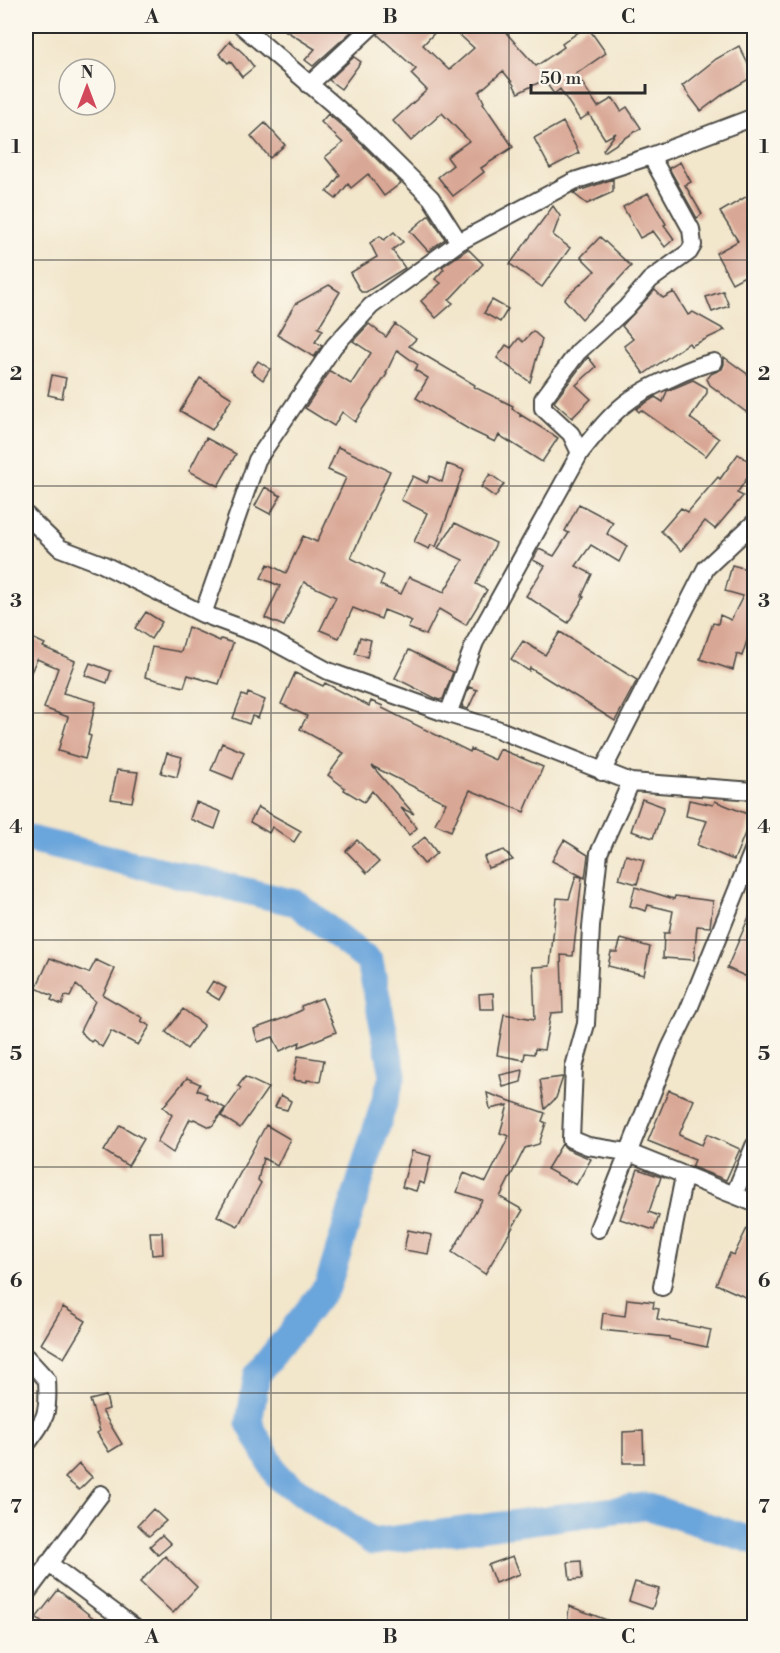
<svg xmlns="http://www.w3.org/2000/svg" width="780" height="1653" viewBox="0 0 780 1653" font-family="'Libre Bodoni',serif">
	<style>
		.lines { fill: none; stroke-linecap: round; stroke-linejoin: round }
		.river { stroke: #6ba5db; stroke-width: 27 }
		.building { fill: #d9a795 }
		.street-casing { stroke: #494743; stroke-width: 20 }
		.street { stroke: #fff; stroke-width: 16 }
		.grid { fill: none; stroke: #2b2b2b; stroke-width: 1.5; stroke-opacity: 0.55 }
		.neatline { fill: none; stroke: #2b2b2b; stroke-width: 2 }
		.grid-label { font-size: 20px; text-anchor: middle; font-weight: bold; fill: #2b2b2b }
	</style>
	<rect width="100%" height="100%" fill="#fbf7ec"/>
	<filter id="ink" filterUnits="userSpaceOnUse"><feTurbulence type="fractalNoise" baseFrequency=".0167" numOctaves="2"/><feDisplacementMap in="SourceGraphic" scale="12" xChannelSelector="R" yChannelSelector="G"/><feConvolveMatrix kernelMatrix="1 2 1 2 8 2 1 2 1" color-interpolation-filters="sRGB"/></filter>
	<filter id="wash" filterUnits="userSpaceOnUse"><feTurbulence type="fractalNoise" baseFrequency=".008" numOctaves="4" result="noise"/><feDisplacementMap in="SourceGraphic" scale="24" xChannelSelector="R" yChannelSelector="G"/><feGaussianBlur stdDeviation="1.35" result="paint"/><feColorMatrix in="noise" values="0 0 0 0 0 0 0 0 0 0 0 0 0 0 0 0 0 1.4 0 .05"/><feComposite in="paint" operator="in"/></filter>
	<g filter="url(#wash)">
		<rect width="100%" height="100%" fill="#f2e6cb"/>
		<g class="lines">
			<!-- river -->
			<path class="river" d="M26 838 296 903 370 962 393 1074 328 1285 257 1375 249 1423 278 1477 373 1542 646 1506 754 1541"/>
		</g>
		<g id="blocks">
			<!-- building -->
			<path class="building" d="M278 26H346L352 31 313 66 305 60 315 49Z
				M382 26H441L423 45 449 70 474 48 450 26H500L536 66 564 47 562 44 587 26 606 53 576 74 598 107 613 98 621 111 627 107 641 128 604 152 603 150 616 133 605 139 589 114 580 120 560 89 554 94 544 80 518 93 512 82 503 71 479 92 484 102 483 103 513 147 481 168 484 172 453 196 438 177 453 165 447 157 469 141 442 113 411 141 393 121 427 90 411 74 416 69 378 35Z
				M230 41 244 54 254 67 242 77 230 61 228 63 219 54Z
				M739 46 754 76 725 93 701 111 682 86 716 59Z
				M354 57 361 62 341 89 329 80Z
				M328 114 350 133 401 183 384 196 368 174 351 188 348 184 336 199 327 192 340 175 325 157 343 143 321 122Z
				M563 122 579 153 550 168 534 138Z
				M265 123 285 145 270 158 251 136Z
				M680 162 691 182 685 185 702 214 697 218 669 168Z
				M613 179V192L587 204 573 193Z
				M754 192V271L732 283 716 253 738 241 720 212Z
				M648 193 666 224 664 225 674 239 665 247 653 231 640 238 623 207Z
				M553 206 560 216 553 235 570 248 542 287 510 264Z
				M429 215 445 239 428 251 410 231Z
				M394 232 403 242 392 250 405 268 366 292H361L350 273 377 257 370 243 380 236 384 240Z
				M600 237 631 266 582 319 564 299 595 271 581 257Z
				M468 249 483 264 449 300 453 303 436 318 421 301 441 283 435 279 444 269 442 267Z
				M329 285 340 292 318 328 323 330 315 342 322 346 314 357 277 335 295 304Z
				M655 290 663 298 674 292 688 315 693 312 725 330 691 346 689 343 644 374 624 346 633 339 622 326Z
				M723 291 729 306 712 312 706 297Z
				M492 300 508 309 500 322 484 313Z
				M369 324 386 337 395 324 416 339 409 346 475 385 474 387 513 406 512 409 520 414V416L521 415 558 438 542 462 499 435 495 442 470 430 416 398 428 378 415 370 418 365 397 350 386 373 387 374 355 422 342 412 334 426 305 408 330 371 351 384 371 353 353 341Z
				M533 331 542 339 530 382 497 358 506 345 511 348 519 338 523 342Z
				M588 357 596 367 576 385 591 399 572 418 554 402Z
				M724 357 754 379V401L746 412 710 385 707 379 711 374 722 369 724 364Z
				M258 361 270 369 263 380 251 371Z
				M52 375 66 378 62 398 48 395Z
				M200 378 232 398 212 430 180 411Z
				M693 380 707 388V393L690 418 719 439 706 456 641 410 639 412 636 409 655 397 663 402 667 391Z
				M206 438 236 454 218 486 189 471Z
				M338 447 390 471 351 558 384 575 380 585 401 594 409 577 444 592 463 560 438 548 455 523 496 543 476 584 487 590 466 625 439 609 426 635 408 628 412 621 384 610 381 619 353 608 339 638 320 630 336 597 304 582 284 626 265 618 280 586 261 578 268 564 286 573 303 536 317 542 346 478 328 470Z
				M738 454 754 465V468L737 493 743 496 715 529 705 521 681 551 661 531 681 508 688 512 718 477 720 479Z
				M447 464 464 470 436 547 431 545 429 549 414 542 427 513 401 500 413 476 427 483 430 476 442 482Z
				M490 474 504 484 495 497 481 487Z
				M265 487 281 496 270 514 255 506Z
				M579 504 613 522 607 534 627 546 619 562 591 545 576 566 592 574 582 596 584 597 568 623 526 596 545 566 533 560 539 549 554 556 569 533 565 531Z
				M732 565 754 571V626L752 625 742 656 737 654 733 670 700 659 713 623 718 624 720 615 731 620 743 596 725 591Z
				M146 612 162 622 151 639 135 628Z
				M188 627 220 641 221 639 233 643 219 684 188 675 184 687 145 677 152 647 181 652Z
				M560 632 637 680 615 721 530 668 529 671 511 659 523 641 545 655Z
				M30 637 45 644 43 647 75 661 63 693 96 702 88 735 91 736 85 759 58 751 68 717 44 708 58 668 37 659 26 683V647Z
				M360 637 371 640 367 657 355 654Z
				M409 650 453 672 443 699 439 700 395 678Z
				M90 663 111 671 107 683 85 675Z
				M295 673 323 686 325 683 369 706 371 701 383 706 382 708 470 752 471 749 495 760 500 749 543 767 524 812 470 790 451 831 435 824 446 803 372 766 414 814 401 808 417 828 409 835 372 791 364 802 344 790 345 788 328 775 344 753 300 729 307 716 281 704Z
				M469 687 477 690 468 709 462 707Z
				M248 693 265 700 258 718 252 716 249 724 233 718 242 695 247 697Z
				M222 743 244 752 233 779 211 770Z
				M167 753 182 757 177 777 161 773Z
				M117 770 138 772 132 802 111 799Z
				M642 799 664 807 653 838 631 831Z
				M689 800 713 805 715 801 752 816 734 860 697 845 707 821 686 816Z
				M196 802 221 812 215 829 190 819Z
				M258 807 301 831 294 842 272 827 269 833 250 822Z
				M425 837 437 853 424 864 411 848Z
				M357 840 379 862 367 873 346 851Z
				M564 840 588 855 585 878 552 861Z
				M504 850 513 860 488 868 484 857Z
				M626 855 644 860 637 884 619 879Z
				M576 876 582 877 573 956 561 955 563 1012 551 1013 544 1050 535 1049 534 1054 525 1053 524 1060 497 1055 504 1014 535 1019 533 967 550 966 557 898 569 899Z
				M635 887 674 899 675 896 713 901 710 927 697 926 694 960 663 958 664 933H669L673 911 648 905 646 911 630 906Z
				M754 905V980L727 968Z
				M621 939 650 947 644 975 608 966 611 952H617Z
				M50 958 89 973 96 960 115 969 103 995 143 1018 141 1021 150 1026 138 1045 111 1031 102 1047 93 1040 91 1042 80 1031 95 1001 76 985 70 997 65 996 62 1005 51 1000 53 996 36 988Z
				M213 981 226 988 219 1000 206 992Z
				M493 993 494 1009H480L479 994Z
				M322 998 336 1032 299 1047 300 1042 280 1051 273 1037 258 1042 254 1029 287 1017 302 1010 301 1006Z
				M183 1009 204 1025 187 1049 166 1032Z
				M298 1056 324 1060 320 1082 307 1080V1082L293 1080Z
				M523 1070 521 1082 503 1087 500 1075Z
				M245 1077 268 1088 240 1128 221 1116 241 1088 238 1086Z
				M563 1077 556 1098 545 1109 540 1080Z
				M187 1078 200 1084 197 1090 207 1094 206 1098 225 1108 213 1125 210 1127 194 1119 193 1120 190 1119 173 1153 157 1142 172 1115 163 1107Z
				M669 1090 694 1100 679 1135 702 1145 707 1134 740 1149 726 1180 692 1167 695 1160 648 1141Z
				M487 1093 545 1113 542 1121 546 1123 539 1144 525 1148 500 1197 523 1210 485 1274 452 1252 482 1200 457 1192 464 1173 486 1182 509 1136 500 1133 508 1105 490 1109Z
				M281 1095 291 1101 287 1110 275 1107Z
				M120 1125 144 1139 128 1166 104 1151Z
				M266 1125 290 1139 277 1166 263 1158 258 1180 261 1183 238 1226 217 1216Z
				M562 1144 567 1149 591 1159 576 1185 547 1169Z
				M412 1151 431 1156 424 1184 419 1182 416 1191 402 1187Z
				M638 1169 661 1177 649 1212 659 1216 654 1230 620 1219Z
				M754 1214V1301L716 1284 730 1253 734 1255Z
				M408 1230 432 1235 428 1254 404 1250Z
				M150 1232H162L163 1254 152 1255Z
				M627 1299 654 1302 653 1308 659 1309 657 1319 711 1330 707 1347 669 1339V1337L601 1330 603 1313 625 1316Z
				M63 1307 86 1321 64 1358 41 1344Z
				M106 1396 109 1409 102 1411 122 1444 109 1452 97 1433 100 1431 90 1400Z
				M643 1431 644 1463H623V1432Z
				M79 1464 92 1477 79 1490 65 1478Z
				M153 1509 166 1521 149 1536 138 1525Z
				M162 1535 171 1544 158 1555 150 1546Z
				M165 1556 197 1587 173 1613 140 1582Z
				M513 1556 520 1574 495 1583 488 1565Z
				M581 1561 582 1579 570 1580 568 1562Z
				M635 1582 659 1589 652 1609 629 1601Z
				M58 1590 106 1628H49L36 1618Z
				M569 1606 623 1626V1628H567Z"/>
		</g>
	</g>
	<g filter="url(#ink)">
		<use href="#blocks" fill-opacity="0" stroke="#494743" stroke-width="1.5"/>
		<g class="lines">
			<defs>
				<path id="street" d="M242 26 357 125 431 198 459 242
					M309 85 372 26
					M580 453C612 412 627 396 675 376 688 370 700 365 714 362
					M26 515 60 548 102 564 203 614 263 636 328 671 448 714 497 729 631 782 754 791
					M203 614 257 460 334 346 371 306 459 242 574 181 651 156 754 117
					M448 714 475 642 580 453 571 434 543 408V399L578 352 626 308 650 280 689 252 693 245 691 229 651 156
					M602 772 706 568 754 523
					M631 782 599 853 591 927 586 1024 574 1067 571 1139 588 1146 627 1152 754 1203
					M726 1192 734 1195 754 1146
					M598 1229 670 1048 688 1011 754 848
					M662 1287 684 1176 694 1179
					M26 1357 47 1380C49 1415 46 1418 26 1445
					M48 1563 135 1628
					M26 1594 101 1494"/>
			</defs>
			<!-- street casing -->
			<use href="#street" class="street-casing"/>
			<!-- street -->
			<use href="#street" class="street"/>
		</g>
	</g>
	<!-- grid -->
	<path class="grid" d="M271 26V1628M509 26V1628M26 260H754M26 486H754M26 713H754M26 940H754M26 1167H754M26 1393H754"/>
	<!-- margin -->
	<rect width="780" height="1653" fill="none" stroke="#fbf7ec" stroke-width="66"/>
	<!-- north arrow -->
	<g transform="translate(87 87)"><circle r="28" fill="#fbf7ec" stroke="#a8a59f" stroke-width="1.5"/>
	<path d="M0-4.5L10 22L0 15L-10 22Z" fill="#d1495b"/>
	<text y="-9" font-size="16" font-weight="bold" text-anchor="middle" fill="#2b2b2b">N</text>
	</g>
	<!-- scale -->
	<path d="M531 84v9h114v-9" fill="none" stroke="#2b2b2b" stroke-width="3"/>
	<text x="540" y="84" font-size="18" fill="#2b2b2b" stroke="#fbf7ec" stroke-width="4.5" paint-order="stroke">50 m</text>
	<rect x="33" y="33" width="714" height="1587" class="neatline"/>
	<g class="grid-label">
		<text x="152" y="23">A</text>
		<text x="390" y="23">B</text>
		<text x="628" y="23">C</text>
		<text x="16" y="153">1</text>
		<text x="764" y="153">1</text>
		<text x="16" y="380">2</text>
		<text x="764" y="380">2</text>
		<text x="16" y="607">3</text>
		<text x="764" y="607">3</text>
		<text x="16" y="833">4</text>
		<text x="764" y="833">4</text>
		<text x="16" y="1060">5</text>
		<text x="764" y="1060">5</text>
		<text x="16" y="1287">6</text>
		<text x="764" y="1287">6</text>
		<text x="16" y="1513">7</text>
		<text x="764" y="1513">7</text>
		<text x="152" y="1643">A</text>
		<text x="390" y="1643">B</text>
		<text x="628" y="1643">C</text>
	</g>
</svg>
